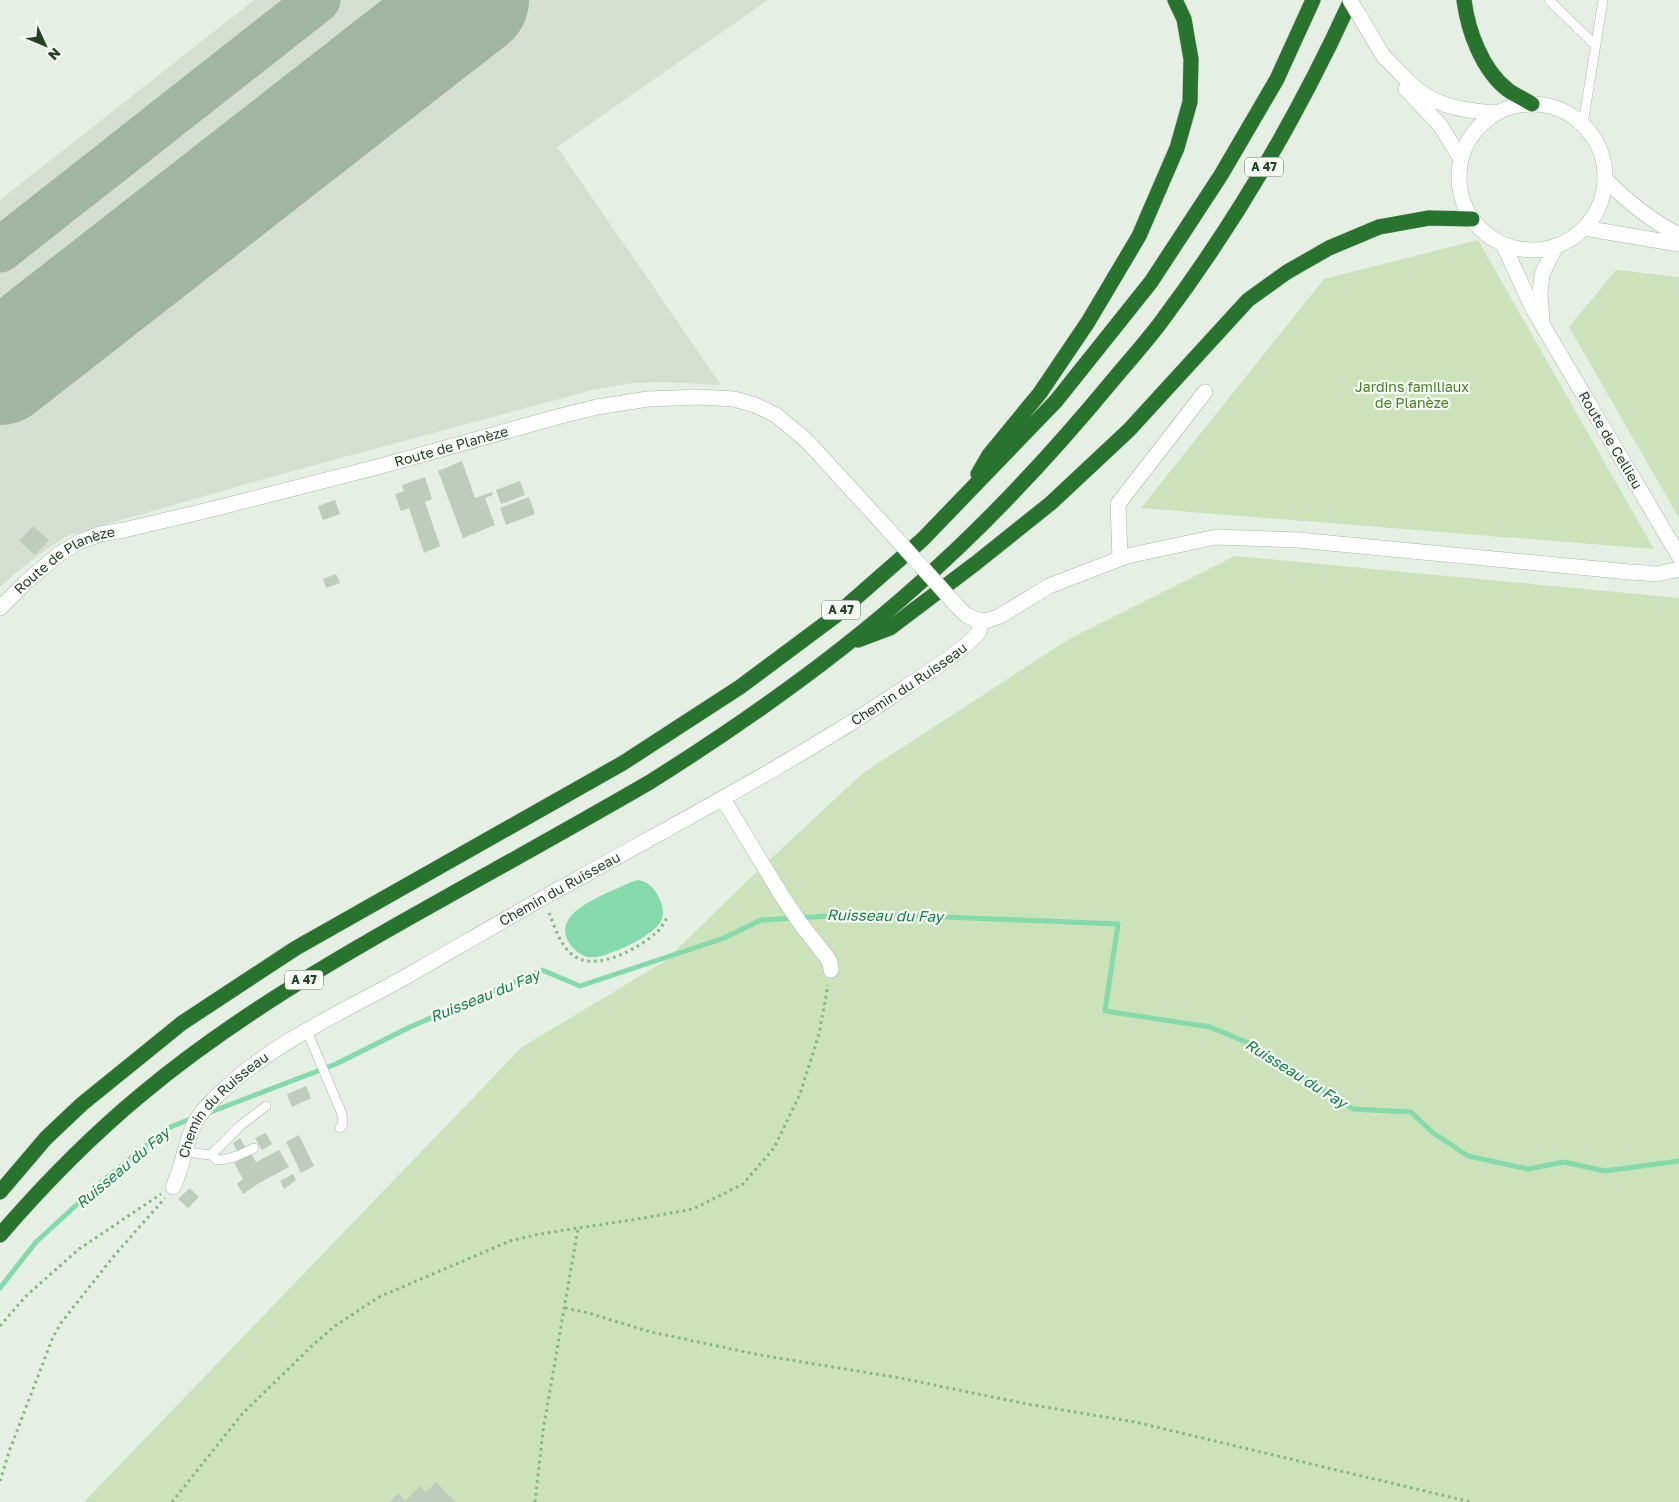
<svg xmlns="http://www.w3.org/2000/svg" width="1679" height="1502" viewBox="0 0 1679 1502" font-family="'Golos Text',sans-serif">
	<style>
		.built { fill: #d4dfd1 }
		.green { fill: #cce2ba }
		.water { fill: #85daab }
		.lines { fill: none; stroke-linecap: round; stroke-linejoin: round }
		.stream { stroke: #85daab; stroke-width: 5 }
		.taxiway { stroke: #a0b6a0; stroke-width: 45 }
		.runway { stroke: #a0b6a0; stroke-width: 112 }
		.building { fill: #becdbb }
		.service-casing { stroke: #a6b8a5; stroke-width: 10 }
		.minor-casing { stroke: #a6b8a5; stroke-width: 16 }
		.tertiary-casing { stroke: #a6b8a5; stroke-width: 16 }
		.secondary-casing { stroke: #a2bca0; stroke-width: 16 }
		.motorway-casing { stroke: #c1cac1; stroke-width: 16 }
		.path { stroke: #81b680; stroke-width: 3; stroke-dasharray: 2.5 4; stroke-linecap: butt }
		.service { stroke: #fff; stroke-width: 9 }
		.minor { stroke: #fff; stroke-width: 15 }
		.tertiary { stroke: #fff; stroke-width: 15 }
		.secondary { stroke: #fff; stroke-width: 15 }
		.motorway { stroke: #28732e; stroke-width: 15 }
		.minor-bridge-casing { stroke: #a6b8a5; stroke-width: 16; stroke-linecap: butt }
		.secondary-bridge-casing { stroke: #a2bca0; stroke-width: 16; stroke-linecap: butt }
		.minor-bridge { stroke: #fff; stroke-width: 15 }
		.secondary-bridge { stroke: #fff; stroke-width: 15 }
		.labels { text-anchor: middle; stroke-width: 4.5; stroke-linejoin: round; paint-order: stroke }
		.shield { fill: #f6fbf5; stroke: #607a61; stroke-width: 1 }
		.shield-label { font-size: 12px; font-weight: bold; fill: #204321 }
		.park-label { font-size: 14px; fill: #427f25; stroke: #f6fbf5 }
		.street-label { font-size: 14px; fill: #204321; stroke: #f6fbf5 }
		.water-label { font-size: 15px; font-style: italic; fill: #128145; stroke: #f6fbf5 }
	</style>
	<rect width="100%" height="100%" fill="#e5efe3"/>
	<!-- built -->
	<path class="built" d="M254 0H768L557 147 721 385 666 382 632 383 592 390 271 477 69 535 41 553 11 577 0 587V200Z"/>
	<!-- green -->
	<path class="green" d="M1478 240 1654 549 1141 508 1324 279Z
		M1616 270 1679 277V518L1569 327Z
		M1235 556 1679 598V1502H84L522 1047 665 961 748 880 863 773 1069 639Z"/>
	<!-- water -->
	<path class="water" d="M638 880C649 882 653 887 658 896 662 903 665 913 661 921 653 935 625 948 610 953 604 956 595 958 588 957 574 954 560 936 567 922 577 903 613 891 631 882Z"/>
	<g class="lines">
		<!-- stream -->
		<path class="stream" d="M208 1113 336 1064 410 1027 542 970 580 986 724 938 761 920 829 916 847 913 1118 924 1105 1011 1210 1027 1256 1046 1353 1109 1411 1112 1432 1132 1468 1156 1528 1169 1564 1162 1605 1171 1679 1161
			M0 1288 36 1242 105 1179 168 1128 193 1118"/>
		<!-- taxiway -->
		<path class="taxiway" d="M0 250 318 0"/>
		<!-- runway -->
		<path class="runway" d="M0 369 473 0"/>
	</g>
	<!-- building -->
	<path class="building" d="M462 461 475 498 492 492 493 495 485 498 495 525 463 538 438 471Z
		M425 477 432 499 425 502 440 546 424 553 409 508 401 511 395 494 404 491 402 485Z
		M520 481 525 495 501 504 496 490Z
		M529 497 535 514 506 525 500 508Z
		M335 500 340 514 323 520 318 506Z
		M33 526 49 540 35 555 19 541Z
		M336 574 340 583 326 588 323 579Z
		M306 1086 311 1098 292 1107 287 1094Z
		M266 1133 272 1144 262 1150 255 1138Z
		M299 1135 314 1166 301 1173 286 1142Z
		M240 1138 246 1148 238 1152 233 1143Z
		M279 1150 289 1167 259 1183 243 1194 237 1184 243 1179 234 1163 251 1154 256 1162Z
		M293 1174 296 1180 284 1189 280 1181Z
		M190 1188 199 1197 188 1208 178 1199Z
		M436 1482 455 1502H390L398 1493 405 1501 420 1486 426 1492Z"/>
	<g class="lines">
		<defs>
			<path id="service" d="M1549 0 1595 45
				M1583 124 1603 0
				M307 1031 342 1114 343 1124 340 1128
				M186 1152 211 1155 217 1160C230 1160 242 1154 254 1148
				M211 1155 241 1125 266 1106"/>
			<g id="minor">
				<path d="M1605 179C1627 201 1651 221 1679 235"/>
				<path d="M1584 228 1679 244"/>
				<path d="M1120 559 1118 504 1205 392"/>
				<path id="s1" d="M0 608 25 583 59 554 79 542 100 534 124 530 213 509 381 466 557 417 597 407 648 399 699 397 734 399 755 405 776 415 807 441 884 525"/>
				<path d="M723 799 782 896 800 923 826 956 830 962 831 970"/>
				<path id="s2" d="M173 1187C182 1169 184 1149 192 1130 196 1117 207 1106 216 1097 272 1041 348 1010 416 971 470 940 524 908 579 878 688 817 799 759 903 689 917 680 973 644 979 631 980 628 980 624 980 621L966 615 958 607"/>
			</g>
			<path id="tertiary" d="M980 621 989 620 1000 616 1049 586 1127 556 1216 537 1298 540 1630 572 1657 574 1679 569"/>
			<g id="secondary">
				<path d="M1384 57C1396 68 1406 80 1418 90 1441 108 1469 111 1496 113"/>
				<path d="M1406 89 1440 125 1461 159"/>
				<circle cx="1532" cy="177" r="73"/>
				<path id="s3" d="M1503 244 1533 309 1679 556"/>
				<path d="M1542 321 1540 294 1542 274 1556 246"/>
			</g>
			<path id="motorway" d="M1464 0C1468 31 1482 70 1508 90 1515 95 1524 99 1532 104
				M978 474 989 455 1040 393 1088 322 1139 236 1177 148 1190 102 1191 59 1184 19 1175 0
				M858 640 890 628 976 563 1051 503 1129 430 1248 300 1287 272 1329 248 1379 227 1429 218 1472 219
				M0 1192 46 1138 82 1104 182 1023 296 948 623 763 740 687 834 617 923 539 1056 401 1151 282 1221 175 1277 79 1313 0
				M0 1235C44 1184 90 1137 142 1094 233 1018 337 958 441 900 511 861 581 822 650 782 742 724 832 661 913 589 986 525 1052 454 1113 380 1129 361 1146 342 1161 322 1236 222 1299 114 1351 0"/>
		</defs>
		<!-- service casing -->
		<use href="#service" class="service-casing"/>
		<!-- minor casing -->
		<use href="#minor" class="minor-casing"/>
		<!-- tertiary casing -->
		<use href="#tertiary" class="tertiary-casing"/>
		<!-- secondary casing -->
		<use href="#secondary" class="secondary-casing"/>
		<!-- motorway casing -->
		<use href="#motorway" class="motorway-casing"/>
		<!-- path -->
		<path class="path" d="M549 913C555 927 560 946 574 956 597 972 640 948 658 931 662 927 664 922 667 918
			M565 1308 588 1313 651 1332 760 1355 900 1378 1027 1404 1135 1422 1471 1502
			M0 1326 26 1296 79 1249 161 1194
			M0 1481 10 1449 43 1363 53 1337 61 1323 113 1257 165 1198
			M172 1502 243 1413 313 1345 335 1326 379 1297 510 1241 535 1235 577 1228
			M535 1502 543 1431 578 1228 638 1219 693 1209 743 1184 774 1148 800 1094 819 1034 828 985"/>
		<!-- service -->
		<use href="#service" class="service"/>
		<!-- minor -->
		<use href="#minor" class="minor"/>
		<!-- tertiary -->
		<use href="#tertiary" class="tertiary"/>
		<!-- secondary -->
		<use href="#secondary" class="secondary"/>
		<!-- motorway -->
		<use href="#motorway" class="motorway"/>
		<defs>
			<path id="minor-bridge" d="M884 525 958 607"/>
			<path id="secondary-bridge" d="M1350 0 1384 57"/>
		</defs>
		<!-- minor-bridge casing -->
		<use href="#minor-bridge" class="minor-bridge-casing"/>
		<!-- secondary-bridge casing -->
		<use href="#secondary-bridge" class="secondary-bridge-casing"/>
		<!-- minor-bridge -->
		<use href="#minor-bridge" class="minor-bridge"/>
		<!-- secondary-bridge -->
		<use href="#secondary-bridge" class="secondary-bridge"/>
	</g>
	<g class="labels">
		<!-- shield labels -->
		<g class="shield">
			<rect x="1245" y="157.5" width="38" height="19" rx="4"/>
			<rect x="822" y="600.5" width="38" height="19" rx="4"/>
			<rect x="285" y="970.5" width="38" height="19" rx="4"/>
		</g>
		<g class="shield-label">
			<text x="1264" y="171">A 47</text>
			<text x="841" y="614">A 47</text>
			<text x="304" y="984">A 47</text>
		</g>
		<!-- park labels -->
		<g class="park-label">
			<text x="1412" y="392">Jardins familiaux<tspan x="1412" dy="16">de Planèze</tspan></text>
		</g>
		<!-- street labels -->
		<g class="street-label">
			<text dy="5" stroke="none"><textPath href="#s3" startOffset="224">Route de Cellieu</textPath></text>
			<text dy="5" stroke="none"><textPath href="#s1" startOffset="488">Route de Planèze</textPath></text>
			<text dy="5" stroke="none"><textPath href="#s1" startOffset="82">Route de Planèze</textPath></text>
			<text dy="5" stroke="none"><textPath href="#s2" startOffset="909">Chemin du Ruisseau</textPath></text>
			<text dy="5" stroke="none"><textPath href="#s2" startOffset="504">Chemin du Ruisseau</textPath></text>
			<text dy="5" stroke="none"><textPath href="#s2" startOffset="99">Chemin du Ruisseau</textPath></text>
		</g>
		<!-- water labels -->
		<g class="water-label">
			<text transform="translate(885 916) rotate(1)" y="5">Ruisseau du Fay</text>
			<text transform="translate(485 996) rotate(-22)" y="5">Ruisseau du Fay</text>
			<text transform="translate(1296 1074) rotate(32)" y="5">Ruisseau du Fay</text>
			<text transform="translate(123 1168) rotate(-40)" y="5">Ruisseau du Fay</text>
		</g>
	</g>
	<!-- north arrow -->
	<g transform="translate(45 45) rotate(134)" stroke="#f6fbf5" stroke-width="4" paint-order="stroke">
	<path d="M0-4L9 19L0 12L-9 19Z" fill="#204321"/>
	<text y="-8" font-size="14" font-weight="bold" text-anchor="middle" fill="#204321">N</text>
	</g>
</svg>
